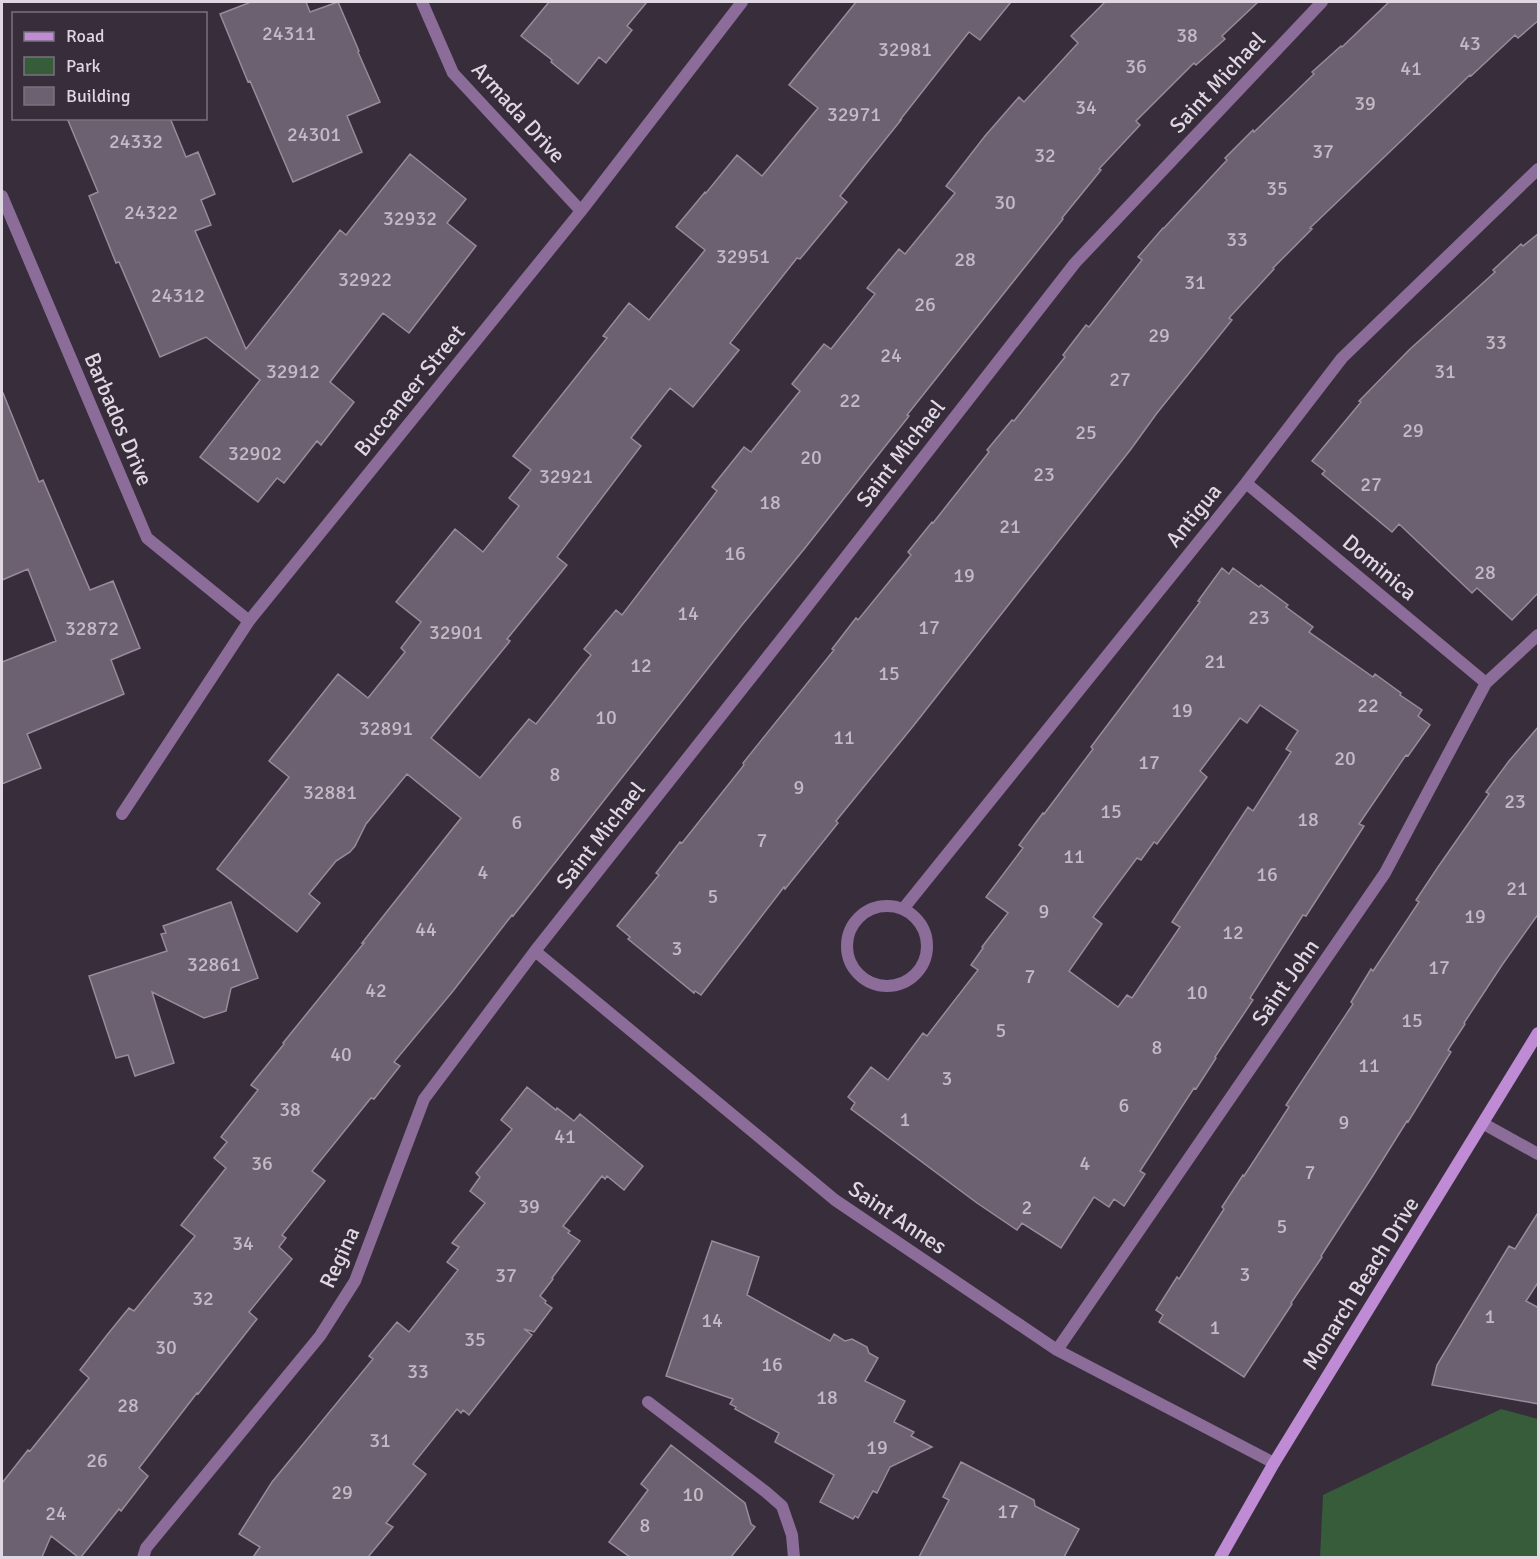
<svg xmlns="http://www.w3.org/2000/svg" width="1540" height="1559" viewBox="0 0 1540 1559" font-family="Signika,sans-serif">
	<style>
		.green { fill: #365c39 }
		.building { fill: #6c6171; stroke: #978b9c; stroke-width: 1.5; fill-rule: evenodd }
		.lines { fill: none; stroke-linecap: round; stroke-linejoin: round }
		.lane { stroke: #8c6c99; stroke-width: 12 }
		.street { stroke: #8c6c99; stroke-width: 12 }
		.secondary { stroke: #bf8bd4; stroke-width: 12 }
		.labels { text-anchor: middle; stroke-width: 4.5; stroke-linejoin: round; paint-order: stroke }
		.number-label { font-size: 20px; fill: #c2bac6 }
		.street-label { font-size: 22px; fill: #dfd8e2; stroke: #372d3b }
	</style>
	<rect width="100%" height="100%" fill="#372d3b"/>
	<!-- green -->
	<path class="green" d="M1501 1409 1538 1419V1557H1320L1323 1495Z"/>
	<!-- building -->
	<path class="building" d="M251 2H306L310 12 338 2 359 51 358 52 380 102 347 116 362 152 293 182 250 81 248 82 220 14Z
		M549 2H647L627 26 632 30 606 63 599 57 578 84 551 62 552 60 521 36Z
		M856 2H1011L980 40 969 32 900 120H901L840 196 847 202 800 259 797 258 730 343 739 350 693 407 670 388 631 438 641 446 557 557 567 565 507 639 510 641 431 738 480 778 529 719 536 724 591 655 584 649 616 610 622 615 717 491 712 487 744 447 751 452 800 391 792 384 824 344 831 349 875 294 867 288 899 249 905 254 955 193 946 186 985 136 1019 97 1024 102 1078 43 1071 36 1105 2H1258L1222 36 1225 39 1196 65 1194 63 1136 121 1140 125 1099 169 1101 170 1062 218 1063 219 907 415 909 416 805 548 742 625 513 916 512 915 453 991 394 1062 400 1066 374 1099 371 1098 312 1171 325 1181 282 1235 286 1238 279 1247 292 1259 249 1312 257 1319 198 1394 197 1393 139 1468 148 1476 121 1511 119 1509 81 1557H78L51 1536 42 1557H2V1483L28 1450 30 1451 89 1378 80 1370 107 1335 129 1308 134 1311 195 1236 181 1225 226 1168 214 1158 227 1142 221 1137 258 1090 251 1085 284 1044 283 1043 364 943H362L461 818 407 774 366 824 355 846 350 852 336 861 309 894 320 903 297 932 217 869 289 777 269 761 338 674 368 698 405 652 401 648 421 622 396 602 455 529 483 552 519 506 509 498 531 470 513 456 607 338 603 336 629 303 649 320 705 250 676 227 705 192 706 193 737 155 762 176 818 108 789 85Z
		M1389 2H1539V20L1518 38 1515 35 1471 76 1470 75 1310 228 1312 229 1273 268 1274 269 1229 318 1232 320 1157 413 1131 449 914 725 836 821 838 823 785 889 784 887 701 995 695 991 694 993 628 939 630 937 617 926 659 875 656 873 680 842 682 843 744 765 743 763 834 650 832 649 856 618 858 620 911 555 908 552 932 522 933 523 989 452 987 450 1012 420 1014 421 1065 357 1063 355 1086 325 1089 327 1142 260 1138 257 1163 228H1164L1227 160 1225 158 1253 130 1254 132 1314 74 1312 72 1341 46 1342 47Z
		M67 118H170L186 157 198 152 215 194 201 200 211 225 195 231 246 349 340 230 346 235 410 154 466 199 447 223 476 246 409 333 383 313 330 382 354 402 321 445 317 441 284 483 277 478 258 502 200 457 260 380 206 337 160 357 119 262 116 263 89 196 98 192Z
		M1539 233V592L1512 620 1477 588 1472 593 1399 524 1392 532 1322 474 1325 471 1312 461 1361 402 1359 401 1409 350 1495 272 1493 270 1521 244 1523 246Z
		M2 393H3L39 482 43 480 90 590 113 581 140 648 111 660 124 694 27 734 41 768 2 784V662L56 641 28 569 2 580Z
		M1222 568 1229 574 1233 568 1259 587 1261 585 1288 605 1286 607 1313 627 1309 632 1373 677 1375 674 1401 693 1400 695 1422 710 1418 716 1430 725 1408 756 1406 755 1359 824 1364 826 1306 916 1303 915 1250 998 1253 1000 1215 1057 1216 1058 1196 1089 1194 1088 1140 1171 1145 1174 1124 1206 1114 1199 1109 1207 1094 1197 1061 1248 1022 1223 1017 1230 977 1203 851 1109 855 1103 848 1097 871 1067 888 1080 923 1033 927 1036 978 970 971 965 983 948 982 947 1008 913 986 897 1023 848 1019 845 1043 813 1044 814 1093 749 1091 747 1200 602 1198 601ZM1260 705 1298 731 1286 749 1291 752 1253 811 1248 807 1172 922 1180 927 1132 998 1127 995 1118 1007 1069 971 1102 924 1093 917 1137 858 1141 860 1154 842 1157 844 1207 777 1200 771 1240 718 1247 723Z
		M1539 726V913L1502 965 1464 1023 1465 1024 1448 1050 1451 1052 1408 1122 1407 1121 1372 1177 1321 1256 1322 1257 1291 1303 1292 1304 1244 1377 1159 1322 1163 1315 1156 1310 1177 1277 1179 1279 1224 1209 1222 1207 1243 1175 1244 1176 1289 1107 1286 1105 1353 1004 1351 1002 1371 969 1373 971 1419 902 1416 900 1438 867 1489 794 1486 792 1509 761Z
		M231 902 258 978 231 988 226 1011 204 1018 152 992 174 1063 135 1076 128 1055 116 1058 89 976 167 951 161 934 166 933 163 926Z
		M527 1087 556 1110 557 1108 574 1121 580 1114 643 1166 624 1190 607 1176 605 1179 602 1176 563 1226 570 1231 568 1233 580 1241 552 1278 553 1279 540 1296 546 1301 545 1303 552 1308 534 1332 524 1329 532 1335 469 1415 463 1410 461 1413 457 1409 413 1464 426 1474 386 1523 393 1527 368 1557H253L260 1547 239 1534 272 1482 373 1359 369 1356 397 1322 409 1332 458 1270 447 1262 459 1247 452 1243 485 1203 470 1191 480 1177 476 1173 512 1129 501 1120Z
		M1539 1211V1281L1526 1301 1539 1308V1404L1432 1385 1437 1365 1509 1246 1515 1249Z
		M712 1241 759 1257 747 1295 830 1341 834 1334 845 1341 852 1339 867 1347 869 1353 878 1358 865 1381 905 1401 894 1422 914 1432 911 1436 932 1447 890 1467 877 1493 873 1491 858 1518 855 1516 853 1519 820 1502 834 1475 775 1442 779 1433 735 1409 736 1407 730 1404 733 1399 666 1376Z
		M671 1445 745 1503 751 1524 755 1527 731 1557H630L609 1542 648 1490 641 1484Z
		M961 1462 1034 1500 1035 1506 1079 1529 1064 1557H919L949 1500 943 1497Z"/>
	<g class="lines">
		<!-- lane -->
		<path class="lane" d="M648 1402 766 1492 782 1506 792 1535 794 1558"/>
		<!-- street -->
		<path class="street" d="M422 2 453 73 581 211
			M2 196 147 538 249 621
			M1246 483 1486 683
			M122 814 249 621 581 211 742 2
			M847 946a40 40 0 1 1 80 0a40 40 0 1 1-80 0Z
			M903 909 1246 483 1342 358 1538 169
			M535 951 835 1200 1057 1350 1274 1463
			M1484 1124 1538 1154
			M1057 1350 1385 873 1486 683 1538 635
			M143 1558 146 1548 320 1336 355 1281 424 1099 535 951 795 622 1075 263 1322 2"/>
		<!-- secondary -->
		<path class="secondary" d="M1220 1558 1274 1463 1538 1033"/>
	</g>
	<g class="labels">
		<!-- number labels -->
		<g class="number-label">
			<text x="289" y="40">24311</text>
			<text x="1187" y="42">38</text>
			<text x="1470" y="50">43</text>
			<text x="905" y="56">32981</text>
			<text x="1136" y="73">36</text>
			<text x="1411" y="75">41</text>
			<text x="1365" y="110">39</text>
			<text x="1086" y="114">34</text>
			<text x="854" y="121">32971</text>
			<text x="314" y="141">24301</text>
			<text x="136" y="148">24332</text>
			<text x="1323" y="158">37</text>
			<text x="1045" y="162">32</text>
			<text x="1277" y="195">35</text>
			<text x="1005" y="209">30</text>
			<text x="151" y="219">24322</text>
			<text x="410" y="225">32932</text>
			<text x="1237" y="246">33</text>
			<text x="743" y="263">32951</text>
			<text x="965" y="266">28</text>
			<text x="365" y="286">32922</text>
			<text x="1195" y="289">31</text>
			<text x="178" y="302">24312</text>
			<text x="925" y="311">26</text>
			<text x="1159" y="342">29</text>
			<text x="1496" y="349">33</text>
			<text x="891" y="362">24</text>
			<text x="293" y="378">32912</text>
			<text x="1445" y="378">31</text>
			<text x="1120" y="386">27</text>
			<text x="850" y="407">22</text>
			<text x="1413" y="437">29</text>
			<text x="1086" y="439">25</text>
			<text x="255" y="460">32902</text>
			<text x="811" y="464">20</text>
			<text x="1044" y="481">23</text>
			<text x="566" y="483">32921</text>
			<text x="1371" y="491">27</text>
			<text x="770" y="509">18</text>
			<text x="1010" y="533">21</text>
			<text x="735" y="560">16</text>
			<text x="1485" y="579">28</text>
			<text x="964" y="582">19</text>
			<text x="688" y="620">14</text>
			<text x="1259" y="624">23</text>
			<text x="929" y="634">17</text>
			<text x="92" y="635">32872</text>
			<text x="456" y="639">32901</text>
			<text x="1215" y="668">21</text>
			<text x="641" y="672">12</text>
			<text x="889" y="680">15</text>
			<text x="1368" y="712">22</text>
			<text x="1182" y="717">19</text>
			<text x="606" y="724">10</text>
			<text x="386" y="735">32891</text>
			<text x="844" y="744">11</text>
			<text x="1345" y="765">20</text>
			<text x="1149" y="769">17</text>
			<text x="555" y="781">8</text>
			<text x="799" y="794">9</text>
			<text x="330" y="799">32881</text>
			<text x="1515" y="808">23</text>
			<text x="1111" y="818">15</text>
			<text x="1308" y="826">18</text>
			<text x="517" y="829">6</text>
			<text x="762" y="847">7</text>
			<text x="1074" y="863">11</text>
			<text x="483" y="879">4</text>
			<text x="1267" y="881">16</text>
			<text x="1517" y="895">21</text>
			<text x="713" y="903">5</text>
			<text x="1044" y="918">9</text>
			<text x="1475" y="923">19</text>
			<text x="426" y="936">44</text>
			<text x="1233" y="939">12</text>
			<text x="677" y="955">3</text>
			<text x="214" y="971">32861</text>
			<text x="1439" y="974">17</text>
			<text x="1030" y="983">7</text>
			<text x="376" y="997">42</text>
			<text x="1197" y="999">10</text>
			<text x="1412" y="1027">15</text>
			<text x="1001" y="1037">5</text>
			<text x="1157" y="1054">8</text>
			<text x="341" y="1061">40</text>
			<text x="1369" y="1072">11</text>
			<text x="947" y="1085">3</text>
			<text x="1124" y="1112">6</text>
			<text x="290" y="1116">38</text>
			<text x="905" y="1126">1</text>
			<text x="1344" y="1129">9</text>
			<text x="565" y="1143">41</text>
			<text x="262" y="1170">36</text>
			<text x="1085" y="1170">4</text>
			<text x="1310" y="1179">7</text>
			<text x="529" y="1213">39</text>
			<text x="1027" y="1214">2</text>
			<text x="1282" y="1233">5</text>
			<text x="243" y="1250">34</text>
			<text x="1245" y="1281">3</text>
			<text x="506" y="1282">37</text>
			<text x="203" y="1305">32</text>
			<text x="1490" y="1323">1</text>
			<text x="712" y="1327">14</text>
			<text x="1215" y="1334">1</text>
			<text x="475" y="1346">35</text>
			<text x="166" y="1354">30</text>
			<text x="772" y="1371">16</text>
			<text x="418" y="1378">33</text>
			<text x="827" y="1404">18</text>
			<text x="128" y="1412">28</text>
			<text x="380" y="1447">31</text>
			<text x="877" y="1454">19</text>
			<text x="97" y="1467">26</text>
			<text x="342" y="1499">29</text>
			<text x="693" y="1501">10</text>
			<text x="1008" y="1518">17</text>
			<text x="56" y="1520">24</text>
			<text x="645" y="1532">8</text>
		</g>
		<!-- street labels -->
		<g class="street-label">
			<text transform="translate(1217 82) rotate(-47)" y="8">Saint Michael</text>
			<text transform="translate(519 112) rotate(48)" y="8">Armada Drive</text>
			<text transform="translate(409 390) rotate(-51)" y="8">Buccaneer Street</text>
			<text transform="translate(119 419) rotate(67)" y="8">Barbados Drive</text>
			<text transform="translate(900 453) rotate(-52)" y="8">Saint Michael</text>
			<text transform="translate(1193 515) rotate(-51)" y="8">Antigua</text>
			<text transform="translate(1380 567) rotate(40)" y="8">Dominica</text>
			<text transform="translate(600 835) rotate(-52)" y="8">Saint Michael</text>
			<text transform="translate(1285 982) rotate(-55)" y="8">Saint John</text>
			<text transform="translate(898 1217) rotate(34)" y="8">Saint Annes</text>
			<text transform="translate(339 1257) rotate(-65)" y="8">Regina</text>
			<text transform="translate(1360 1283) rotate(-58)" y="8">Monarch Beach Drive</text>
		</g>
	</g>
	<!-- border -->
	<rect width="1540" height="1559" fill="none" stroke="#dfd8e2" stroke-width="6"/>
	<!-- legend -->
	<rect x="12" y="12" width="195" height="108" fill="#372d3b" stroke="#7a717e" stroke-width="1.5"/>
	<rect x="24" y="32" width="30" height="9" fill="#bf8bd4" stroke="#7a717e" stroke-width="1.5"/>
	<text x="66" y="42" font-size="18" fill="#dfd8e2">Road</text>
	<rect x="24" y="57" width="30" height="18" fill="#365c39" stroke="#7a717e" stroke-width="1.5"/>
	<text x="66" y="72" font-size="18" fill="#dfd8e2">Park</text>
	<rect x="24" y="87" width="30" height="18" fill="#6c6171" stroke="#7a717e" stroke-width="1.5"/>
	<text x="66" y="102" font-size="18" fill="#dfd8e2">Building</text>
</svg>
